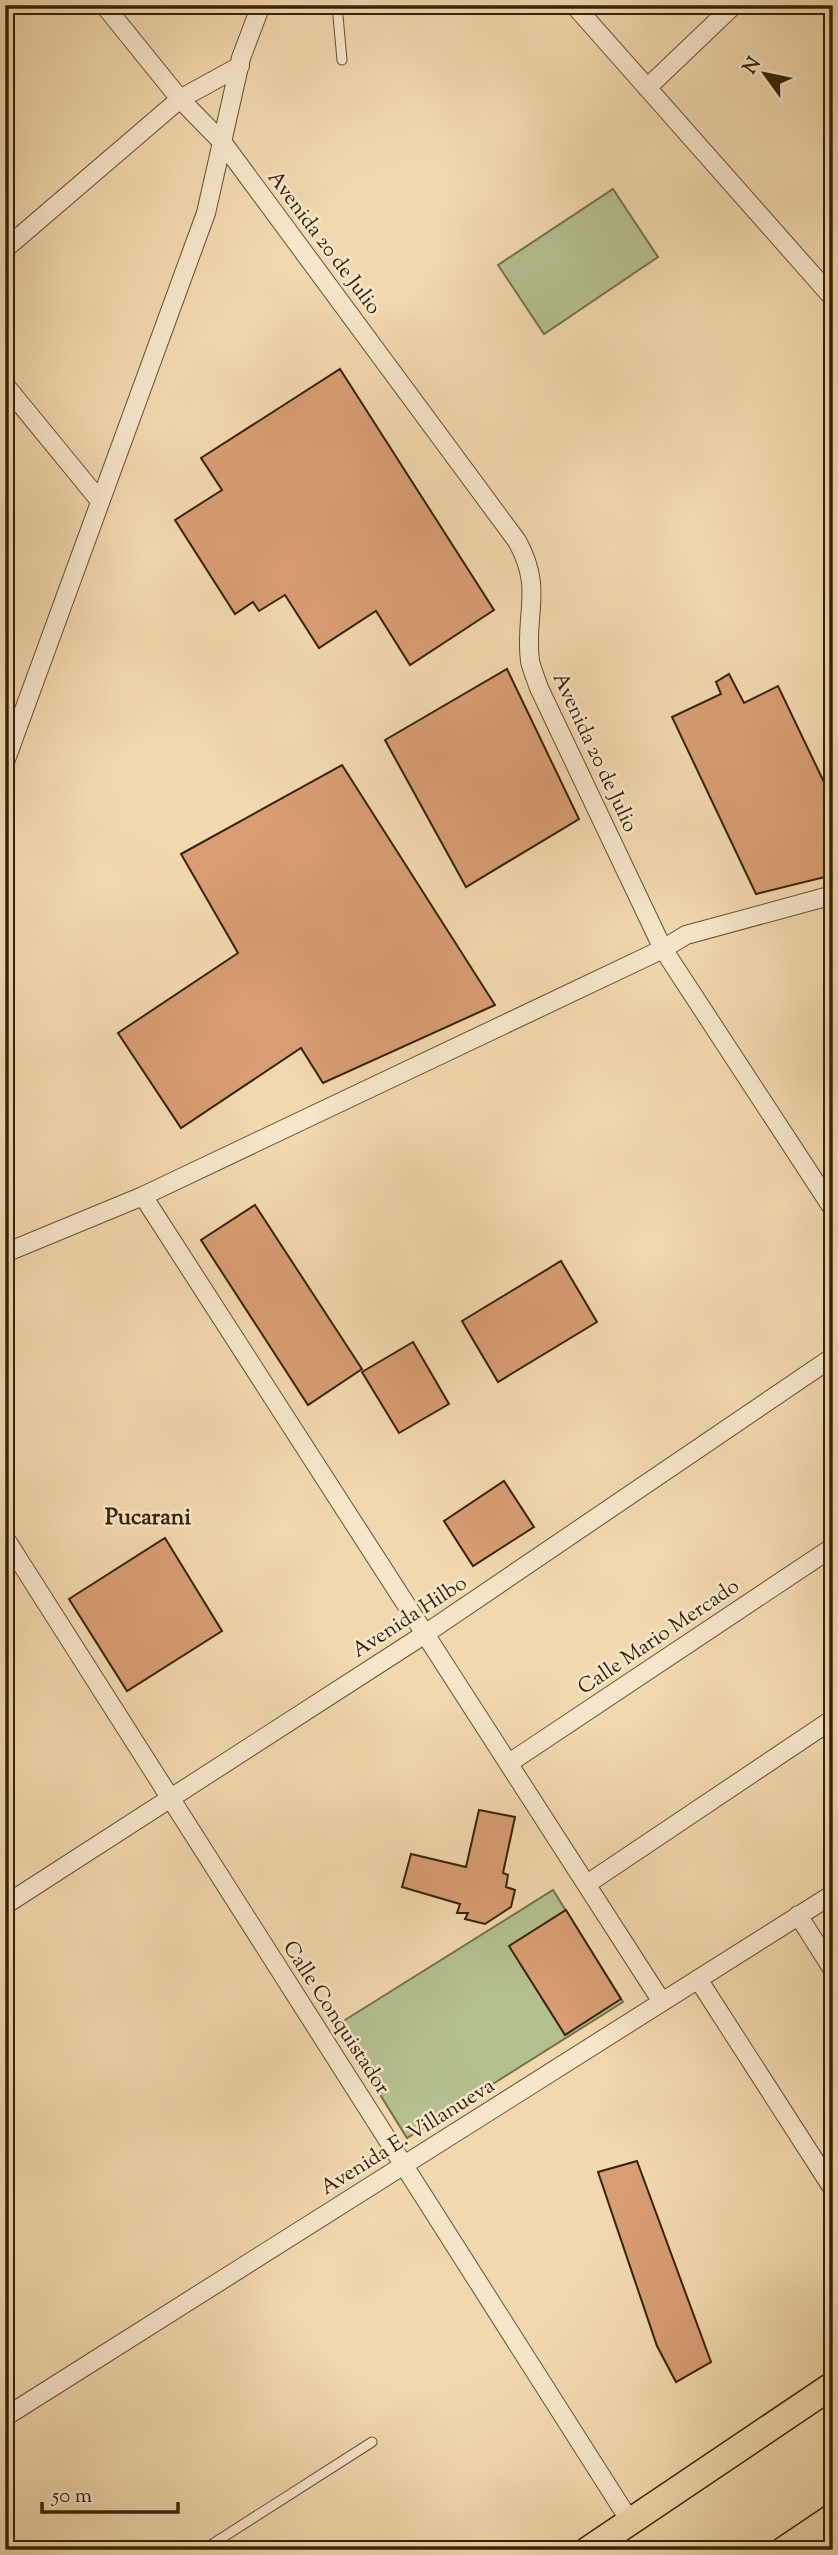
<svg xmlns="http://www.w3.org/2000/svg" width="838" height="2555" viewBox="0 0 838 2555" font-family="'Sorts Mill Goudy',serif">
	<style>
		.green { fill: #b5c08f; stroke: #76714c; stroke-width: 2 }
		.building { fill: #d89d72; stroke: #362208; stroke-width: 2 }
		.lines { fill: none; stroke-linecap: round; stroke-linejoin: round }
		.service-casing { stroke: #655032; stroke-width: 11 }
		.minor-casing { stroke: #655032; stroke-width: 20 }
		.primary-casing { stroke: #362208; stroke-width: 29 }
		.service { stroke: #f7e6cb; stroke-width: 9 }
		.minor { stroke: #f7e6cb; stroke-width: 18 }
		.primary { stroke: #f2d8af; stroke-width: 26 }
		.labels { text-anchor: middle; stroke-width: 5; stroke-linejoin: round; paint-order: stroke }
		.street-label { font-size: 21px; fill: #362208; stroke: #f7e6cb }
		.neighbourhood-label { font-size: 23px; font-weight: bold; fill: #362208; stroke: #f7e6cb }
	</style>
	<rect width="100%" height="100%" fill="#f2d8af"/>
	<filter id="stains"><feTurbulence type="fractalNoise" baseFrequency=".00286" numOctaves="4"/><feColorMatrix values="0 0 0 0 .2 0 0 0 0 .09 0 0 0 0 .02 0 0 0 .5 -.17"/></filter>
	<radialGradient id="worn" r=".72"><stop offset=".6" stop-color="#630" stop-opacity="0"/><stop offset="1" stop-color="#630" stop-opacity=".3"/></radialGradient>
	<!-- green -->
	<path class="green" d="M613 189 658 257 544 334 498 265Z
		M553 1890 623 2002 407 2138 337 2025Z"/>
	<!-- building -->
	<path class="building" d="M340 369 494 610 410 665 376 611 319 648 285 595 259 611 253 602 235 614 175 520 222 490 201 458Z
		M507 669 579 819 466 887 385 740Z
		M729 674 744 703 778 686 833 801V875L756 894 672 717 721 694 716 682Z
		M342 765 495 1005 323 1083 301 1048 181 1128 118 1033 238 953 181 854Z
		M255 1205 362 1369 308 1405 201 1240Z
		M561 1261 597 1322 498 1382 462 1321Z
		M413 1342 449 1404 399 1433 362 1372Z
		M504 1481 534 1527 473 1566 444 1521Z
		M165 1538 222 1631 127 1691 69 1599Z
		M479 1810 515 1817 503 1873 508 1875 506 1887 515 1890 511 1907 485 1924 465 1919 468 1913H457L460 1904 402 1887 411 1854 466 1867Z
		M566 1910 621 1999 565 2035 509 1946Z
		M637 2161 711 2362 676 2382 657 2346 598 2172Z"/>
	<g class="lines">
		<defs>
			<path id="service" d="M337 5 342 60
				M203 2550 372 2442"/>
			<path id="minor" d="M104 5 180 99 223 143 517 541C544 589 524 614 530 661 532 670 536 679 539 688L663 949 833 1209
				M574 5 833 298
				M647 88 734 5
				M5 249 180 99 240 66
				M5 385 100 501
				M5 762 206 213 241 58 261 5
				M143 1196 662 2002
				M5 1253 143 1196 663 949 686 935 833 895
				M5 1538 630 2521
				M509 1763 833 1547
				M587 1884 833 1719
				M5 1905 425 1634 833 1357
				M798 1915 833 1970
				M698 1979 833 2189
				M5 2417 833 1894
				M819 2527 833 2546"/>
			<path id="primary" d="M588 2550 833 2385
				M784 2550 833 2517"/>
		</defs>
		<!-- service casing -->
		<use href="#service" class="service-casing"/>
		<!-- minor casing -->
		<use href="#minor" class="minor-casing"/>
		<!-- primary casing -->
		<use href="#primary" class="primary-casing"/>
		<!-- service -->
		<use href="#service" class="service"/>
		<!-- minor -->
		<use href="#minor" class="minor"/>
		<!-- primary -->
		<use href="#primary" class="primary"/>
	</g>
	<g class="labels">
		<!-- street labels -->
		<g class="street-label">
			<text transform="translate(325 242) rotate(53)" y="7">Avenida 20 de Julio</text>
			<text transform="translate(596 752) rotate(65)" y="7">Avenida 20 de Julio</text>
			<text transform="translate(409 1616) rotate(-33)" y="7">Avenida Hilbo</text>
			<text transform="translate(658 1636) rotate(-34)" y="7">Calle Mario Mercado</text>
			<text transform="translate(337 2017) rotate(57)" y="7">Calle Conquistador</text>
			<text transform="translate(407 2136) rotate(-32)" y="7">Avenida E. Villanueva</text>
		</g>
		<!-- neighbourhood labels -->
		<g class="neighbourhood-label">
			<text x="148" y="1524">Pucarani</text>
		</g>
	</g>
	<!-- margin -->
	<rect width="838" height="2555" fill="none" stroke="#f2d8af" stroke-width="28"/>
	<rect x="7" y="7" width="824" height="2541" fill="none" stroke="#362208" stroke-width="3.5"/>
	<rect x="14" y="14" width="810" height="2527" fill="none" stroke="#362208" stroke-width="2"/>
	<!-- north arrow -->
	<g transform="translate(765 74) rotate(303)" stroke="#f7e6cb" stroke-width="5" paint-order="stroke">
	<path d="M0-5L12 26L0 18L-12 26Z" fill="#362208"/>
	<text y="-10" font-size="19" font-weight="bold" text-anchor="middle" fill="#362208">N</text>
	</g>
	<!-- scale -->
	<path d="M42 2502v10h136v-10" fill="none" stroke="#362208" stroke-width="3.5"/>
	<text x="52" y="2502" font-size="21" fill="#362208" stroke="#f7e6cb" stroke-width="5" paint-order="stroke">50 m</text>
	<rect width="100%" height="100%" filter="url(#stains)"/>
	<rect width="100%" height="100%" fill="url(#worn)"/>
</svg>
